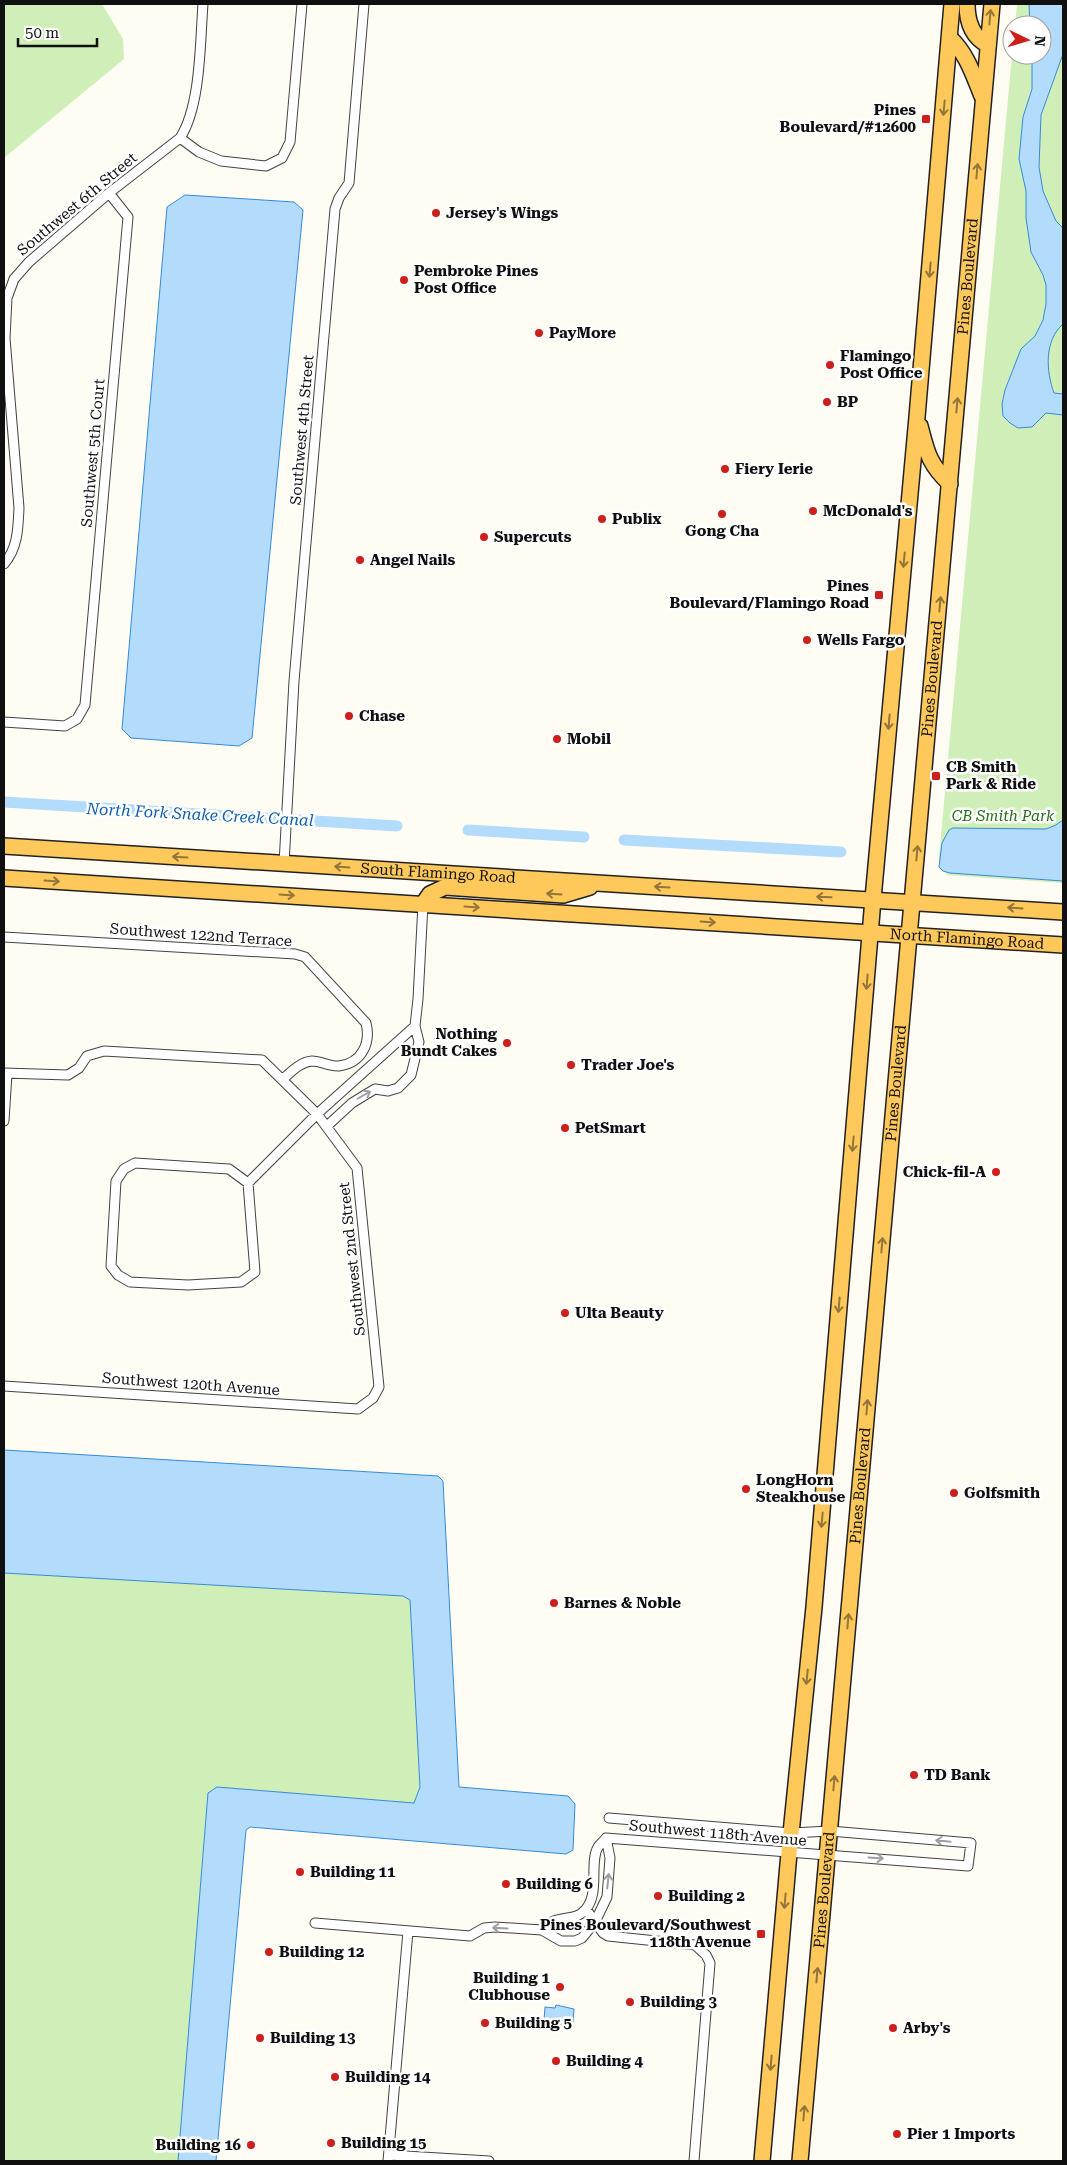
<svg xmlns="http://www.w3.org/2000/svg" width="1067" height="2165" viewBox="0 0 1067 2165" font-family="'Roboto Serif',serif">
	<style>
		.green { fill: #d0eeb8 }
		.water { fill: #b3dbfb; stroke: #348bd8 }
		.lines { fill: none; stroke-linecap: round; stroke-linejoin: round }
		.canal { stroke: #b3dbfb; stroke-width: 11 }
		.minor-casing { stroke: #434343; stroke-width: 11 }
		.trunk-casing { stroke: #212121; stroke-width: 18 }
		.minor { stroke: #fff; stroke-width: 9 }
		.trunk { stroke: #ffc85a; stroke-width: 15 }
		.oneway { stroke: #937539 }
		.oneway2 { stroke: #9f9f9f }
		.poi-dot { fill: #cd1f1b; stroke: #fff; stroke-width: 2 }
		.labels { text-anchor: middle; stroke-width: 5; stroke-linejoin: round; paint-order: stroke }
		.poi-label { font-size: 15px; font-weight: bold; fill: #101010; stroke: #fff; text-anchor: start }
		.street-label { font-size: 15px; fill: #101010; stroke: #fff }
		.park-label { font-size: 15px; font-style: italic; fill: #256e1a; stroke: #fff }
		.water-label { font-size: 16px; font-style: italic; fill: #0d5cae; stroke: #fff }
	</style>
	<rect width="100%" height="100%" fill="#fffdf3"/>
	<!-- green -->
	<path class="green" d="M4 4H102L123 39 124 59 4 158Z
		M1017 4H1063V883L947 875 939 858 1012 55H1042V25H1015Z
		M4 1573 403 1596 410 1600 420 1787 414 1803 217 1787 208 1793 178 2161H4Z"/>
	<!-- water -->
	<path class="water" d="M1029 4H1063V54L1041 115 1039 167 1043 191 1056 221 1063 228V324C1044 341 1046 371 1054 393L1063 394V415L1046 413 1032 427 1018 428 1010 423 1003 416 1002 404 1005 390 1021 349 1035 336 1043 320 1046 304V285L1043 275 1031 252 1026 218V191L1019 159 1023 117 1032 89V55H1042V25H1030Z
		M185 195 294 202 303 210 252 738 239 746 131 738 122 729 167 207Z
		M1063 820V881L950 873 943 871 939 867 942 843 949 830 953 828 1046 829 1056 825Z
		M4 1450 438 1476 443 1481 459 1787 568 1796 575 1804 573 1850 566 1854 250 1827 246 1830 216 2161H178L208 1793 217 1787 414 1803 420 1787 410 1600 403 1596 4 1573Z
		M556 2005 574 2009 573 2022 554 2025V2021L544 2020 545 2007 555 2008Z"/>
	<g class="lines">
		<!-- canal -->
		<path class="canal" d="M4 802 397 826
			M468 830 584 837
			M624 840 841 852"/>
		<defs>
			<path id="minor" d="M180 138 199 152 221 161 266 166 282 158 290 142 302 4
				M4 564C18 548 18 528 19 508L5 338 7 298 14 279 29 262 109 193 180 138C201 106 200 42 203 4
				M4 722 65 726 77 719 85 705 128 217 109 193
				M284 864 294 681 335 209 339 198 349 183 364 4
				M4 937 295 954 305 957 366 1023C371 1043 362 1063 339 1066 330 1067 321 1061 312 1061 300 1062 291 1072 283 1079
				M4 1073 68 1075 79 1068 87 1056 104 1051 262 1060 317 1114 357 1168 379 1387 373 1398 358 1409 4 1386
				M4 1121 7 1074
				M327 1126 352 1103 365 1095 375 1089 388 1091 398 1088 411 1075 419 1042 415 1026 418 999 423 904
				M248 1183 255 1272 241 1282 188 1285 130 1282 118 1275 111 1266 116 1181 124 1169 135 1163 229 1169 248 1183 317 1114 415 1026
				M606 1838 968 1866 971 1843 830 1831 791 1833 609 1818
				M586 1909 603 1933 608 1936 695 1945 706 1955 710 1963 694 2161
				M315 1923 470 1936 484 1928 495 1927 542 1930 561 1941H575L582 1938 595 1922 607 1897 610 1858 606 1838
				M542 1930C556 1912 574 1924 586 1909 600 1892 589 1862 598 1847 600 1844 604 1841 606 1838
				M389 2155 489 2161
				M388 2161 408 1931"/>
			<g id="trunk">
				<path d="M967 4C967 21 972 37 988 45"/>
				<path d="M950 38C967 54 973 74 982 96"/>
				<path d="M920 426C927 453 929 464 950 484"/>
				<path id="s1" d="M4 846 1063 912"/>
				<path id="s2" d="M4 878 1063 945"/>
				<path d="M423 904 430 894 445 887 563 895 590 887"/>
				<path d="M762 2161 789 1853 814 1607 873 899 917 417 952 4"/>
				<path id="s3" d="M800 2161 992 4"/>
			</g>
		</defs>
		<!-- minor casing -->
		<use href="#minor" class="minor-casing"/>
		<!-- trunk casing -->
		<use href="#trunk" class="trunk-casing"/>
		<!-- minor -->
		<use href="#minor" class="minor"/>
		<!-- trunk -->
		<use href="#trunk" class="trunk"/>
	</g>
	<!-- one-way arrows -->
	<defs><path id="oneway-shaft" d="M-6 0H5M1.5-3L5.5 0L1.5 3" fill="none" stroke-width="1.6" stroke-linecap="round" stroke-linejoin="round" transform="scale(1.25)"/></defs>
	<g class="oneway">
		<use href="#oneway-shaft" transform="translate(990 17) rotate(-85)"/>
		<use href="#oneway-shaft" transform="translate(944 108) rotate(95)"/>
		<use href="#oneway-shaft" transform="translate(977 171) rotate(-85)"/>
		<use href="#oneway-shaft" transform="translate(930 270) rotate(95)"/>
		<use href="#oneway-shaft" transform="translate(957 405) rotate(-85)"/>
		<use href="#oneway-shaft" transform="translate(904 560) rotate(96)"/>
		<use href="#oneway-shaft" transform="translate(940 604) rotate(-85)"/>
		<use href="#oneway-shaft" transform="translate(889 722) rotate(95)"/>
		<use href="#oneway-shaft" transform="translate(917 853) rotate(-85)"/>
		<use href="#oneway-shaft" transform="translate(180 857) rotate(-177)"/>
		<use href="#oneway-shaft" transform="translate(342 867) rotate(-176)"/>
		<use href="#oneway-shaft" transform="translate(52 881) rotate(4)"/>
		<use href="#oneway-shaft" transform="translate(662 887) rotate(-177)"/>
		<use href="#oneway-shaft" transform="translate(554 894) rotate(-176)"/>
		<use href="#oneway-shaft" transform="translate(287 895) rotate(4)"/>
		<use href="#oneway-shaft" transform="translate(824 897) rotate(-178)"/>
		<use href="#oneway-shaft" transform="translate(472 907) rotate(4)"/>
		<use href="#oneway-shaft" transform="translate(1015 908) rotate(-176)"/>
		<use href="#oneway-shaft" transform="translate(708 922) rotate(4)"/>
		<use href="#oneway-shaft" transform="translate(867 982) rotate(95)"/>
		<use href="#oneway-shaft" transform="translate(853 1144) rotate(95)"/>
		<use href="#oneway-shaft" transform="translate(882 1245) rotate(-85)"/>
		<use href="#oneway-shaft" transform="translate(839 1305) rotate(95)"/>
		<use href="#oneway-shaft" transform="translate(867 1407) rotate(-85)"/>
		<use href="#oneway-shaft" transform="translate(822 1520) rotate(95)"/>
		<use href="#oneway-shaft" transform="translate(848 1621) rotate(-85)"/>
		<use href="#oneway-shaft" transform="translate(807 1677) rotate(96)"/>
		<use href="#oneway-shaft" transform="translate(834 1783) rotate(-85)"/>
		<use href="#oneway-shaft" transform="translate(785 1901) rotate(95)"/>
		<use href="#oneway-shaft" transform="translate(817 1975) rotate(-85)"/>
		<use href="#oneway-shaft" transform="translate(771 2063) rotate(95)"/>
		<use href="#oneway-shaft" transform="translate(804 2113) rotate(-85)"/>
	</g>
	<g class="oneway2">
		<use href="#oneway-shaft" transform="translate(364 1095) rotate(-30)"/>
		<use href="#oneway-shaft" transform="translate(943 1841) rotate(-174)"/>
		<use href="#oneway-shaft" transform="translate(876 1858) rotate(4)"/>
		<use href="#oneway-shaft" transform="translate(608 1881) rotate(-84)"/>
		<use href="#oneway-shaft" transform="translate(500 1928) rotate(-177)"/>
	</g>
	<!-- markers -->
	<g class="poi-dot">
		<rect x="921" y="114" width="10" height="10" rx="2.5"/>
		<circle cx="436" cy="213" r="5"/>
		<circle cx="404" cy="280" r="5"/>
		<circle cx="539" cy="333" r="5"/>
		<circle cx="830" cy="365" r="5"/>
		<circle cx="827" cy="402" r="5"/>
		<circle cx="725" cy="469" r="5"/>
		<circle cx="813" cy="511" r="5"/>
		<circle cx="722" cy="514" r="5"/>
		<circle cx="602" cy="519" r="5"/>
		<circle cx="484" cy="537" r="5"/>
		<circle cx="360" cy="560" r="5"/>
		<rect x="874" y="590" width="10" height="10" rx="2.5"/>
		<circle cx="807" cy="640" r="5"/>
		<circle cx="349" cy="716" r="5"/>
		<circle cx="557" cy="739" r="5"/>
		<rect x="931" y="771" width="10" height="10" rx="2.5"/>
		<circle cx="507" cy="1043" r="5"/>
		<circle cx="571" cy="1065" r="5"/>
		<circle cx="565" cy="1128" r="5"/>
		<circle cx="996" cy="1172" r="5"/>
		<circle cx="565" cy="1313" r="5"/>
		<circle cx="746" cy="1489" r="5"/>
		<circle cx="954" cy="1493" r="5"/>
		<circle cx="554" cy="1603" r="5"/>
		<circle cx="914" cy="1775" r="5"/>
		<circle cx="300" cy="1872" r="5"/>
		<circle cx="506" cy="1884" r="5"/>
		<circle cx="658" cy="1896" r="5"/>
		<rect x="756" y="1929" width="10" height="10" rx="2.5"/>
		<circle cx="269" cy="1952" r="5"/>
		<circle cx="560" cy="1987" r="5"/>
		<circle cx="630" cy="2002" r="5"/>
		<circle cx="485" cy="2023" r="5"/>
		<circle cx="893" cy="2028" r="5"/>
		<circle cx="260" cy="2038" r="5"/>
		<circle cx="556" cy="2061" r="5"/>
		<circle cx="335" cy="2077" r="5"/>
		<circle cx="897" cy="2134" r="5"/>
		<circle cx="331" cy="2143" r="5"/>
		<circle cx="251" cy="2145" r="5"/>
	</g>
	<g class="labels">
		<!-- poi labels -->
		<g class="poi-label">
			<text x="916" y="115" text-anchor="end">Pines<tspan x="916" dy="17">Boulevard/#12600</tspan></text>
			<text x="446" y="218">Jersey's Wings</text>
			<text x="414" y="276">Pembroke Pines<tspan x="414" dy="17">Post Office</tspan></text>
			<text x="549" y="338">PayMore</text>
			<text x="840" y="361">Flamingo<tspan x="840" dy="17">Post Office</tspan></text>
			<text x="837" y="407">BP</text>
			<text x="735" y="474">Fiery Ierie</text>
			<text x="823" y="516">McDonald's</text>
			<text x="612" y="524">Publix</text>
			<text x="722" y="536" text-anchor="middle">Gong Cha</text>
			<text x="494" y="542">Supercuts</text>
			<text x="370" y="565">Angel Nails</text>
			<text x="869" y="591" text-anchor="end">Pines<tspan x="869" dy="17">Boulevard/Flamingo Road</tspan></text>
			<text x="817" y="645">Wells Fargo</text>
			<text x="359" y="721">Chase</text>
			<text x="567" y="744">Mobil</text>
			<text x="946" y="772">CB Smith<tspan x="946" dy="17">Park &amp; Ride</tspan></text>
			<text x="497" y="1039" text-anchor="end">Nothing<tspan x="497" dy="17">Bundt Cakes</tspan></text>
			<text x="581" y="1070">Trader Joe's</text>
			<text x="575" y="1133">PetSmart</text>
			<text x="986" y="1177" text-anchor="end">Chick-fil-A</text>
			<text x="575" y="1318">Ulta Beauty</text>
			<text x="756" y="1485">LongHorn<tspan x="756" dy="17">Steakhouse</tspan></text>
			<text x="964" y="1498">Golfsmith</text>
			<text x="564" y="1608">Barnes &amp; Noble</text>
			<text x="924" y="1780">TD Bank</text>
			<text x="310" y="1877">Building 11</text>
			<text x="516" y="1889">Building 6</text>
			<text x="668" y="1901">Building 2</text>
			<text x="751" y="1930" text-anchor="end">Pines Boulevard/Southwest<tspan x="751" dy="17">118th Avenue</tspan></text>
			<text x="279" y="1957">Building 12</text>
			<text x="550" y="1983" text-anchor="end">Building 1<tspan x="550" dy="17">Clubhouse</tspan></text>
			<text x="640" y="2007">Building 3</text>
			<text x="495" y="2028">Building 5</text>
			<text x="903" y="2033">Arby's</text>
			<text x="270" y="2043">Building 13</text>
			<text x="566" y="2066">Building 4</text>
			<text x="345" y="2082">Building 14</text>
			<text x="907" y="2139">Pier 1 Imports</text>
			<text x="341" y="2148">Building 15</text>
			<text x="241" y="2150" text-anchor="end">Building 16</text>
		</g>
		<!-- street labels -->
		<g class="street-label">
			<text transform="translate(77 204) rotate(-40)" y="5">Southwest 6th Street</text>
			<text dy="5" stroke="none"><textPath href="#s3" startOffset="1892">Pines Boulevard</textPath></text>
			<text transform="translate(302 430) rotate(-85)" y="5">Southwest 4th Street</text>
			<text transform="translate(93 453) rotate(-85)" y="5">Southwest 5th Court</text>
			<text dy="5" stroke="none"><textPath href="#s3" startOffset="1488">Pines Boulevard</textPath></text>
			<text dy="5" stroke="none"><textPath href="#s1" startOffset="435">South Flamingo Road</textPath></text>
			<text transform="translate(201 935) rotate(4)" y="5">Southwest 122nd Terrace</text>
			<text dy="5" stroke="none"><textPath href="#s2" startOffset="965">North Flamingo Road</textPath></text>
			<text dy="5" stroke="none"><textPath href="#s3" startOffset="1082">Pines Boulevard</textPath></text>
			<text transform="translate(352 1259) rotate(-96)" y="5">Southwest 2nd Street</text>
			<text transform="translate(191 1384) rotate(4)" y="5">Southwest 120th Avenue</text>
			<text dy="5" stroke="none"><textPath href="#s3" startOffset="678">Pines Boulevard</textPath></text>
			<text transform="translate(718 1833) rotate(5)" y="5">Southwest 118th Avenue</text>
			<text dy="5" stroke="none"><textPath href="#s3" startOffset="272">Pines Boulevard</textPath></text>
		</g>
		<!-- park labels -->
		<g class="park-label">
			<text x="1003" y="821">CB Smith Park</text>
		</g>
		<!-- water labels -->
		<g class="water-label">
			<text transform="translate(200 814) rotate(3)" y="6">North Fork Snake Creek Canal</text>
		</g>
	</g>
	<!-- border -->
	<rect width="1067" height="2165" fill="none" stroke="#101010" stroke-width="10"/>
	<!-- north arrow -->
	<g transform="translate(1027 40) rotate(95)"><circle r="24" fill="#ffffff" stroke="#9f9f9f"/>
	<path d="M0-4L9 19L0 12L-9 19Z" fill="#cd1f1b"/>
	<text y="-8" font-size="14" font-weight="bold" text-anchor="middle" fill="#101010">N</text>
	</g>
	<!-- scale -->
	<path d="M18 38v8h79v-8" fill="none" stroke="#101010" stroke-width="2.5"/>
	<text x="25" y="38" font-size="15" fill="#101010" stroke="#ffffff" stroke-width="4" paint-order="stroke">50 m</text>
</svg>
